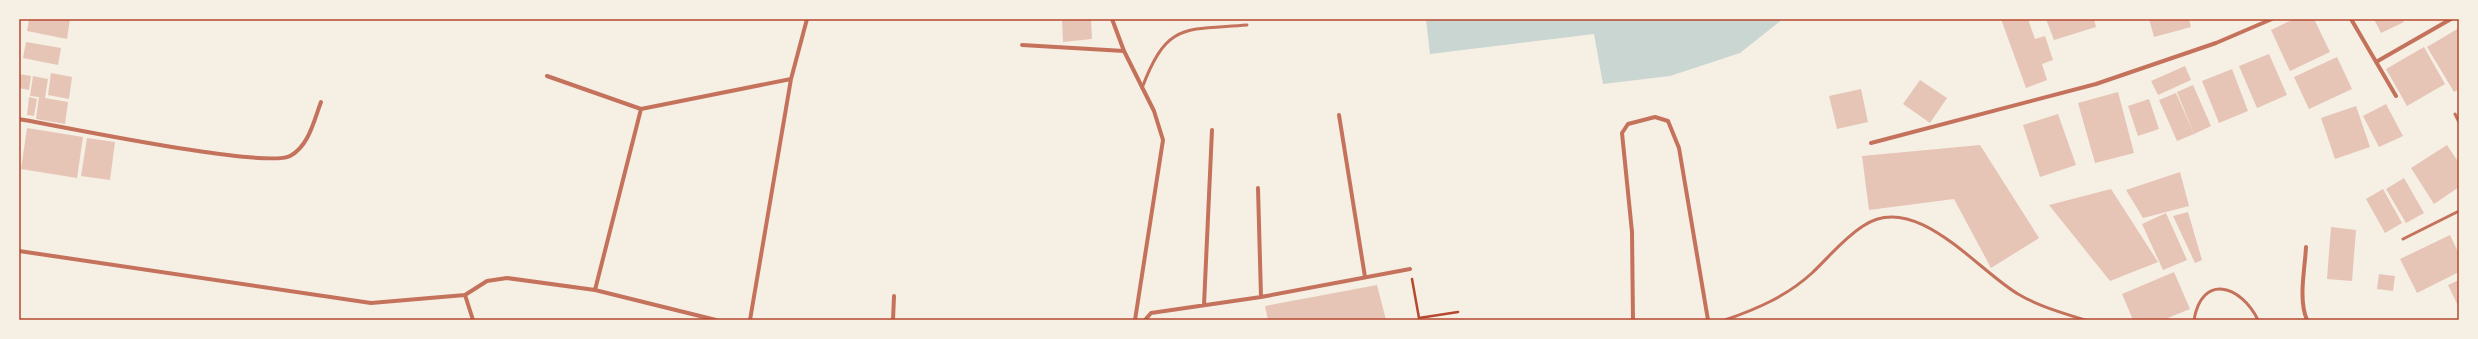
<svg xmlns="http://www.w3.org/2000/svg" width="2478" height="339" viewBox="0 0 2478 339" font-family="'DejaVu Sans',sans-serif">
	<style>
		.water { fill: #c9d6d2 }
		.building { fill: #e6c5b7 }
		.lines { fill: none; stroke-linecap: round; stroke-linejoin: round }
		.path { stroke: #b5482f; stroke-width: 2.5 }
		.service { stroke: #c5725c; stroke-width: 3 }
		.minor { stroke: #c5725c; stroke-width: 4 }
		.neatline { fill: none; stroke: #b5482f; stroke-width: 1.5 }
	</style>
	<rect width="100%" height="100%" fill="#f6efe4"/>
	<!-- water -->
	<path class="water" d="M1426 19H1783L1740 53 1670 76 1603 84 1594 34 1430 54Z"/>
	<!-- building -->
	<path class="building" d="M29 19H70L67 39 27 31Z
		M1062 19H1091L1092 39 1063 42Z
		M2001 19H2028L2035 39 2045 36 2053 60 2042 64 2047 80 2026 88Z
		M2046 19H2094L2096 27 2054 40Z
		M2149 19H2189L2191 27 2154 37Z
		M2294 19H2314L2330 52 2290 71 2271 30Z
		M2374 19H2402L2404 22 2381 33Z
		M2459 28V89L2454 92 2427 47Z
		M26 42 61 48 58 65 23 58Z
		M2424 47 2445 84 2407 106 2386 69Z
		M2269 54 2287 95 2257 108 2239 66Z
		M2337 57 2352 89 2309 109 2294 77Z
		M2185 66 2191 80 2158 95 2151 81Z
		M2232 69 2248 111 2219 123 2202 81Z
		M51 73 72 77 69 99 48 95Z
		M19 74 31 76 29 90 19 88Z
		M33 76 48 79 45 98 68 102 65 124 36 119 39 97 30 96Z
		M1920 80 1947 98 1930 123 1903 104Z
		M2193 85 2211 126 2194 134 2177 92Z
		M1861 89 1868 122 1837 129 1829 96Z
		M2118 92 2134 153 2095 163 2078 103Z
		M2176 93 2194 134 2177 141 2159 100Z
		M29 97 37 99 34 116 27 115Z
		M2149 99 2159 129 2138 136 2128 106Z
		M2386 104 2403 136 2379 147 2363 116Z
		M2356 106 2370 147 2335 159 2321 118Z
		M2058 114 2076 165 2040 177 2023 125Z
		M27 128 83 137 77 178 21 169Z
		M87 138 115 142 110 180 81 176Z
		M1980 145 2039 238 1991 268 1954 199 1869 210 1862 156Z
		M2447 145 2459 163V187L2434 204 2411 168Z
		M2180 172 2189 206 2143 218 2126 190Z
		M2404 178 2424 213 2406 223 2386 189Z
		M2111 189 2158 262 2110 281 2049 205Z
		M2383 189 2402 223 2385 233 2366 199Z
		M2188 212 2202 260 2195 263 2173 216Z
		M2166 213 2187 260 2163 270 2142 224Z
		M2331 227 2356 230 2352 281 2327 279Z
		M2450 235 2459 254V272L2417 293 2400 259Z
		M2174 272 2190 309 2163 320H2133L2122 294Z
		M2379 274 2395 276 2393 291 2377 289Z
		M2459 280V308L2448 285Z
		M1377 285 1386 320H1268L1265 306Z"/>
	<g class="lines">
		<!-- path -->
		<path class="path" d="M1412 279 1419 318 1458 312"/>
		<!-- service -->
		<path class="service" d="M1142 88C1167 22 1184 30 1247 25
			M2455 114 2459 122
			M2403 239 2459 211
			M1725 320C1757 309 1787 296 1812 273 1829 257 1843 239 1863 226 1915 190 1977 270 2018 294 2038 306 2063 313 2085 320
			M2194 320C2202 273 2241 285 2258 320"/>
		<!-- minor -->
		<path class="minor" d="M1112 19 1124 51 1154 111 1163 140 1135 320
			M2351 19 2396 96
			M1022 45 1124 51
			M2376 62 2451 19
			M547 76 641 109 791 79
			M1339 115 1365 277
			M19 119C60 126 264 169 290 156 309 146 314 120 321 102
			M1871 143 2096 84 2216 43 2272 19
			M1258 188 1261 297
			M2306 247C2305 269 2298 299 2307 320
			M19 251 371 303 465 295 487 281 507 278 595 290 716 320
			M595 290 641 109
			M465 295 473 320
			M1204 305 1212 130
			M750 320 791 79 807 19
			M893 320 894 296
			M1145 320 1151 313 1261 297 1410 269
			M1633 320 1632 232 1622 133 1628 124 1655 117 1668 121 1679 148 1708 320"/>
	</g>
	<!-- border -->
	<rect width="2478" height="339" fill="none" stroke="#f6efe4" stroke-width="40"/>
	<rect x="20" y="20" width="2438" height="299" class="neatline"/>
</svg>
